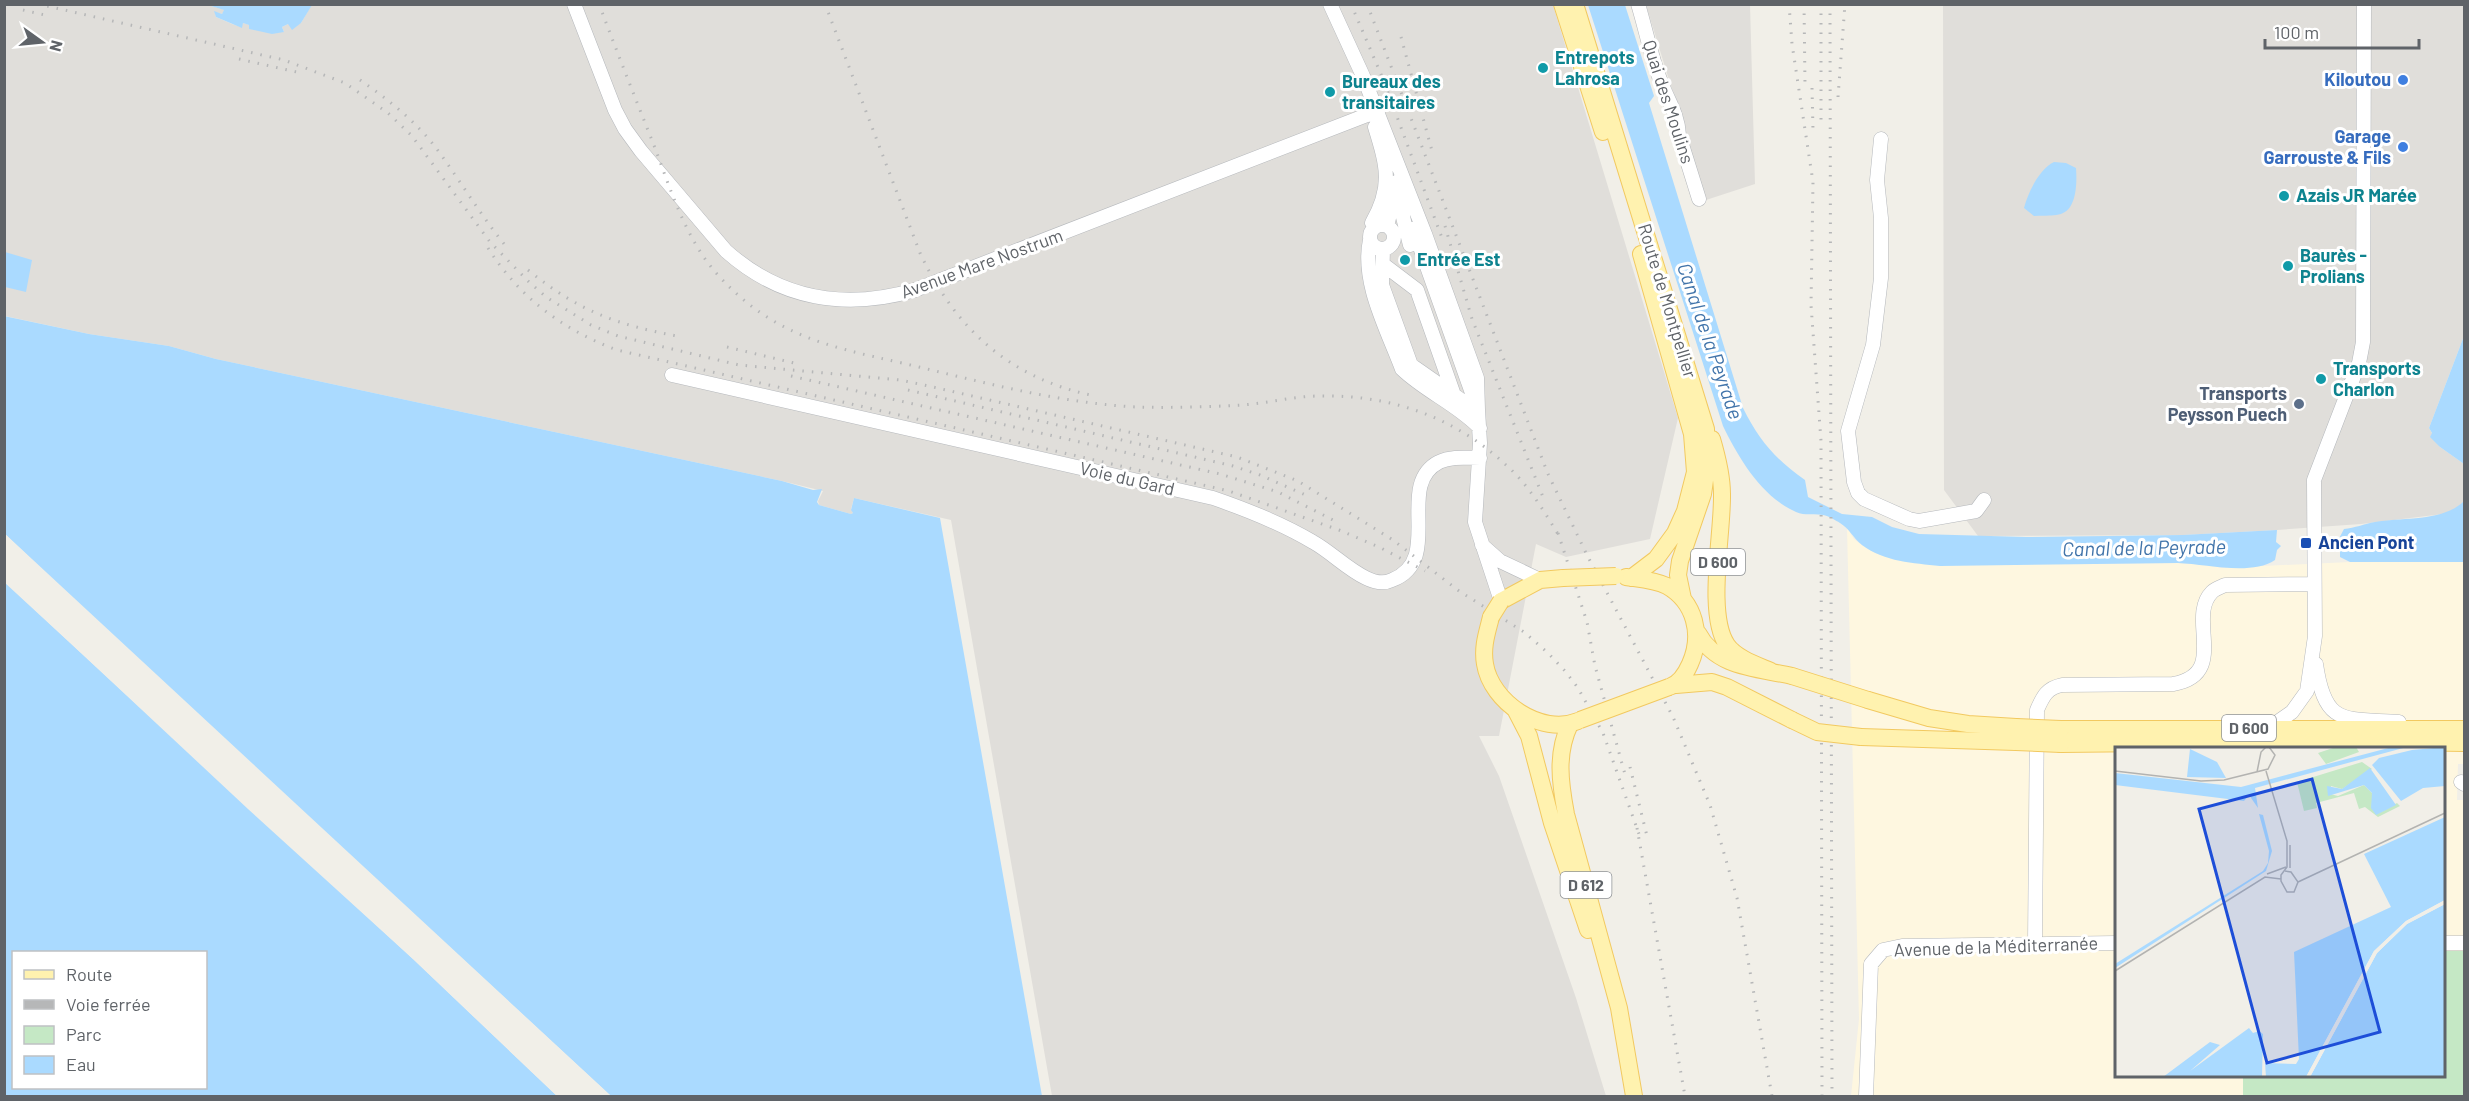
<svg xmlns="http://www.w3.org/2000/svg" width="2469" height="1101" viewBox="0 0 2469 1101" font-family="Barlow,sans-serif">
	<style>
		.commercial { fill: #fef7e0 }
		.industrial { fill: #e0deda }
		.green { fill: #c5e8c5 }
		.water { fill: #aadaff; fill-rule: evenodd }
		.pier { fill: #f1efe8 }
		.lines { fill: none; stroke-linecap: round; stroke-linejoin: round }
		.minor-casing { stroke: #b5b8bc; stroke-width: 15 }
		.major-casing { stroke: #f2c960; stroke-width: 18 }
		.minor { stroke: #fff; stroke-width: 14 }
		.major { stroke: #fff2af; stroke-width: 16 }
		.rail { stroke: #b6b7b8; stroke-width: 3; stroke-dasharray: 1.5 8; stroke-linecap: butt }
		.major-bridge-casing { stroke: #f2c960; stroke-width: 18; stroke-linecap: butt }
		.major-bridge { stroke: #fff2af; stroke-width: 16 }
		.culture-dot { fill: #0f9aa8; stroke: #fff; stroke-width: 2 }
		.shop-dot { fill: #3f7fe0; stroke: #fff; stroke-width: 2 }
		.service-dot { fill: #5c6f8a; stroke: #fff; stroke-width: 2 }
		.transit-dot { fill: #1a4fb4; stroke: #fff; stroke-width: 2 }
		.labels { text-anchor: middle; stroke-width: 6; stroke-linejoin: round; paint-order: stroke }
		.shield { fill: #fff; stroke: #8f9295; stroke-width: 1.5 }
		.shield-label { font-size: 16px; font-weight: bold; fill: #5f6368 }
		.culture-label { font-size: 18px; font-weight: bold; fill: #0d838f; stroke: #fff; text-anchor: start }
		.shop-label { font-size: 18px; font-weight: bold; fill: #366cbe; stroke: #fff; text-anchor: end }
		.street-label { font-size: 18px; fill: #5f6368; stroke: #fff }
		.service-label { font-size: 18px; font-weight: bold; fill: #4e5e75; stroke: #fff; text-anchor: end }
		.transit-label { font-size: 18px; font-weight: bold; fill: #164399; stroke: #fff; text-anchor: start }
		.water-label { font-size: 20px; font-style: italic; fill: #4174aa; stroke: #fff }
		.inset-road { fill: none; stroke: #b3b3b1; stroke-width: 1.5 }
		.view { fill: #1d4ed8; fill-opacity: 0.15; stroke: #1d4ed8; stroke-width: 3 }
		.inset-edge { fill: none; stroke: #5f6368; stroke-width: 3 }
	</style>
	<rect width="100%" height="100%" fill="#f1efe8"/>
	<!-- commercial -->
	<path class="commercial" d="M1847 528 1854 539 1863 546 1875 553 1902 561 2063 564 2178 563 2213 565 2220 568 2350 562H2464V764H2458L2457 800H2464V951H2444V748H2116V1076H2243V1096H1851L1859 1019Z"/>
	<!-- industrial -->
	<path class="industrial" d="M312 4 1553 5 1678 418 1650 539 1566 557 1536 544 1499 736H1479L1499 776 1576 998 1606 1096H1052L951 520 854 498 851 509 853 513 851 514 819 505 818 501 823 491 782 481 216 359 169 346 89 334 5 316 4 5H208L225 10 222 14 215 12 216 17 232 24 241 27 243 23 250 25 249 29 284 32 282 27 288 24 301 23Z
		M1646 5H1750L1755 184 1706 200Z
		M1943 5H2464V336L2429 428 2440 447 2464 464V501L2457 509 2443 514 2361 524 2277 530 2182 535 1978 536 1944 490Z"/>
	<!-- green -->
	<path class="green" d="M2444 951H2464V1096H2243V1077L2192 1076H2444Z"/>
	<!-- water -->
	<path class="water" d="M208 5H312L301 23 292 30 288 24 282 27 284 32 272 34 249 29V25L243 23 242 28 216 17 214 11 222 14 224 10Z
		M1588 5H1625L1654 96 1649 103 1743 408C1759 440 1775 459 1805 480L1808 497 1842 514 1872 517 1892 527 1919 534 2026 537 2182 535 2277 530 2276 542 2281 546 2277 550 2275 560C2251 576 2206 564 2178 563L1940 566C1913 563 1885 562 1862 545 1853 538 1850 529 1840 523 1835 520 1829 516 1823 515 1814 513 1805 516 1796 512 1762 497 1739 459 1723 426Z
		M2054 162 2066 163 2076 168C2077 181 2077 207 2063 213 2055 217 2043 215 2034 216L2024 208C2028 193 2039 169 2054 162Z
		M5 252 32 260 26 292 5 287Z
		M4 316 89 334 169 346 216 359 782 481 813 490 822 489 817 502 819 505 851 514 853 513 851 510 854 498 940 518 1042 1096H611L5 534Z
		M2464 336V464L2440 447 2430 437 2432 433 2429 428Z
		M2464 501V562H2350L2340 557V550L2335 546 2344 529C2355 528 2364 524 2375 522 2403 517 2443 522 2464 501Z
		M4 582 413 959 557 1096H5ZM14 952H206V1088H14Z"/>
	<!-- pier -->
	<path class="pier" d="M5 534 108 632 611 1096H607L106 634 4 538Z
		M4 579 415 957 560 1096H557L413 959 248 809 5 582Z"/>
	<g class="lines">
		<defs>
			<path id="minor" d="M574 4 615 110 625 129 641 151 726 251C781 300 846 310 915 290L1367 115 1378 113
				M1330 4 1363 76 1425 234 1477 378 1478 410
				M1638 4C1646 30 1651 57 1661 82 1668 101 1678 114 1679 135L1699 199
				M1881 139 1877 180 1881 218V278L1873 345 1848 431 1854 482 1858 493 1864 499 1909 519 1919 521 1976 511 1984 500
				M1404 190 1403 217 1410 245
				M1372 223C1393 186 1387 166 1375 127
				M1370 237a12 12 0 1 1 24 0a12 12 0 1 1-24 0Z
				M1387 226 1398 181
				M1415 228 1420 247 1478 410 1480 443 1475 522 1501 601
				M1370 240C1361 282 1387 329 1402 369 1426 392 1457 404 1480 428
				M1383 249 1382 285 1411 365 1454 395
				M1384 265 1417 290 1454 395 1468 405
				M672 375 1213 498C1248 510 1281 523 1313 542 1331 552 1347 569 1366 578 1374 582 1384 584 1392 580 1445 560 1394 485 1439 462 1452 456 1466 458 1480 458
				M1482 545 1500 561 1540 580
				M2316 664C2325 727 2344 718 2399 722
				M2269 728 2292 712 2307 691 2315 636 2314 480 2359 363 2363 342 2364 4
				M2461 782 2464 784
				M2444 943H2464
				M2035 944 2037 710C2043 696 2047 688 2062 685L2173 684C2230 674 2186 618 2212 592 2215 589 2221 587 2225 585L2314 584
				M1866 1096 1871 964 1883 950 1902 946 2116 943"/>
			<path id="major" d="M1562 4 1603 132
				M1575 4 1706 429V473L1703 494 1680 561 1678 575 1683 599
				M1712 439C1717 456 1722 475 1722 494 1723 532 1706 614 1727 645 1736 658 1757 665 1771 671
				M1626 577C1639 579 1655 580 1667 586 1695 602 1703 635 1690 664 1686 673 1679 684 1669 687
				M1631 578 1656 559 1675 533 1685 511 1695 472 1692 434 1641 254
				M1501 601 1540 580 1563 578
				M1491 617C1487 633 1482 647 1485 664 1491 702 1541 736 1578 721
				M1698 633C1716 668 1757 668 1792 676
				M1676 685 1712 682 1727 687 1792 720
				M1868 700 1929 718 1968 724 2016 727
				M1515 709 1529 736 1552 823 1588 930
				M1570 724C1556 753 1560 782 1566 814L1619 1008 1634 1096
				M2061 729H2464
				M1861 737 2016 742
				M2061 744 2342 741 2464 743"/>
		</defs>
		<!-- minor casing -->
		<use href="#minor" class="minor-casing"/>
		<!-- major casing -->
		<use href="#major" class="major-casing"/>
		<!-- minor -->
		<use href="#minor" class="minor"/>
		<!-- major -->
		<use href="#major" class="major"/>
		<!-- rail -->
		<path class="rail" d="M38 4 284 60 345 83 388 113 412 136 490 242 529 282 546 297 591 325 618 336 739 365 900 380 933 387 1237 457 1298 481 1393 540 1459 591 1524 632 1548 653 1565 671 1578 688 1603 733 1639 834
			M599 4C617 52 636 100 655 148 671 191 686 239 717 274 772 335 826 346 902 363 979 381 1057 403 1137 407 1171 408 1208 407 1242 405 1270 403 1298 395 1327 396 1395 396 1457 419 1506 465 1529 485 1545 513 1561 539
			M825 4 920 253C956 330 1011 379 1095 396
			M1351 4 1383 79 1442 238
			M1367 4 1548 474 1587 555 1673 717 1710 805 1737 898 1772 1096
			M1789 4 1792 44 1813 182 1811 305 1821 441 1822 1096
			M1804 4 1805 85
			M1821 4V127
			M1830 4 1832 1096
			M23 10 49 16
			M1401 37 1432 151
			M239 59 301 73
			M360 80C389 100 418 123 439 152 463 185 483 219 509 250
			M1812 88 1813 130
			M1838 97 1845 4
			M1445 226 1472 319 1545 502
			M488 248C519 297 563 330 617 350L1229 491 1339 530 1379 547 1425 571
			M528 270C580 312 617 325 682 337
			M727 347 794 363
			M791 376 1220 474 1278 492 1337 522
			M908 390 1233 466 1260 475 1310 497
			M1558 533 1587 622 1595 666 1626 778
			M1630 767 1647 836
			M1637 828 1685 1096"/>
		<defs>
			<path id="major-bridge" d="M1563 578 1616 576
				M1491 617 1501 601
				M1792 676 1868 700
				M1580 720 1669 687
				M1792 720 1817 732 1861 737
				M2016 727 2061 729
				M2016 742 2061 744"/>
		</defs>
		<!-- major-bridge casing -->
		<use href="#major-bridge" class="major-bridge-casing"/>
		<!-- major-bridge -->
		<use href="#major-bridge" class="major-bridge"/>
	</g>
	<!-- markers -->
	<g class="culture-dot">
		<circle cx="1543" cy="68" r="6"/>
		<circle cx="1330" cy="92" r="6"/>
		<circle cx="2284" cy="196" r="6"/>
		<circle cx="1405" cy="260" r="6"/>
		<circle cx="2288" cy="266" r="6"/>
		<circle cx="2321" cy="379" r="6"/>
	</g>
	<g class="shop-dot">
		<circle cx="2403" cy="80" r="6"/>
		<circle cx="2403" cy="147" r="6"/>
	</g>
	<circle class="service-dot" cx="2299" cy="404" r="6"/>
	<rect class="transit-dot" x="2300" y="537" width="12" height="12" rx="3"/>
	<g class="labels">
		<!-- shield labels -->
		<g class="shield">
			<rect x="1691" y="549" width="54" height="26" rx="4.5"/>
			<rect x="2222" y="715" width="54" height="26" rx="4.5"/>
			<rect x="1560.5" y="872" width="51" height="26" rx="4.5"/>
		</g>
		<g class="shield-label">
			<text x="1718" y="568">D 600</text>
			<text x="2249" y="734">D 600</text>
			<text x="1586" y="891">D 612</text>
		</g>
		<!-- culture labels -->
		<g class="culture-label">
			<text x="1555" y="64">Entrepots<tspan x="1555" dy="21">Lahrosa</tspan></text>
			<text x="1342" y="88">Bureaux des<tspan x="1342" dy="21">transitaires</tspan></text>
			<text x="2296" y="202">Azais JR Marée</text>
			<text x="2300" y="262">Baurès -<tspan x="2300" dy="21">Prolians</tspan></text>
			<text x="1417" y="266">Entrée Est</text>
			<text x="2333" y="375">Transports<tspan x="2333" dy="21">Charlon</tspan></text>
		</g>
		<!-- shop labels -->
		<g class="shop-label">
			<text x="2391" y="86">Kiloutou</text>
			<text x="2391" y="143">Garage<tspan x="2391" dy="21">Garrouste &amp; Fils</tspan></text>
		</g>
		<!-- street labels -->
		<g class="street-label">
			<text transform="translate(1668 102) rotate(72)" y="6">Quai des Moulins</text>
			<text transform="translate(982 264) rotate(-20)" y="6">Avenue Mare Nostrum</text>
			<text transform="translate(1667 301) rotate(73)" y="6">Route de Montpellier</text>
			<text transform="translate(1127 479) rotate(13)" y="6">Voie du Gard</text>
			<text transform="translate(1996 947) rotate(-2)" y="6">Avenue de la Méditerranée</text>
		</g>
		<!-- service labels -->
		<g class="service-label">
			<text x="2287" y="400">Transports<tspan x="2287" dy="21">Peysson Puech</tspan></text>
		</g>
		<!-- transit labels -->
		<g class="transit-label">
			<text x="2318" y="549">Ancien Pont</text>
		</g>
		<!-- water labels -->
		<g class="water-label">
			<text transform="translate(1710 341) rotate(71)" y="7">Canal de la Peyrade</text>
			<text transform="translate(2144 548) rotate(-1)" y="7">Canal de la Peyrade</text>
		</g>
	</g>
	<!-- overview -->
	<g transform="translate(2115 747)">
		<rect width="330" height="330" fill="#f1efe8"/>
		<path d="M221 0H241L244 5 211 17 203 6ZM247 15 257 22 227 42 216 39 215 47 223 49 249 38 257 46 258 59 266 65 282 56 285 59 263 70 250 60 244 62 239 46 201 56 202 61 189 64 182 35Z" fill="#c5e8c5"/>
		<path d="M277 0H292L140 41 143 61 134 48 129 54 0 38V26L126 40ZM330 0V39L308 41 286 54 257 18 264 11 297 3ZM75 2 102 15 111 31 72 30ZM255 21 281 58 261 68 256 61 257 46 249 38 213 49 212 39 227 42ZM144 67 148 68 157 104 151 124 0 221V217L148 124 153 116 154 104ZM330 70V153L291 174 259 204 191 330H151L150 316 181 317 184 312 179 205 276 160 249 107ZM330 157V330H195L262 206 292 177ZM134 281 138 286 144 284 148 287 147 330H48L95 295 105 298 75 324Z" fill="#aadaff"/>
		<path d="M330 153V157L292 177 262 206 195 330H191L259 204 291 174Z" fill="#f1efe8"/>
		<path class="inset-road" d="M0 24 86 34 109 33 153 22 160 8 154 0M151 24 172 94V120L166 128V134L172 145H179L183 135 176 125 170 124M142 25 146 5 151 0M175 98V121M152 127 171 120M183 135 330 66M0 224 150 130 166 132"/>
		<path class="view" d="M197 32 265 285 152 316 84 62Z"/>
		<rect width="330" height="330" class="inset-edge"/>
	</g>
	<!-- border -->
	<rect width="2469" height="1101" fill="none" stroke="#5f6368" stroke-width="12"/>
	<!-- legend -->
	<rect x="12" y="951" width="195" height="138" fill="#ffffff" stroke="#bfc1c3" stroke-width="1.5"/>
	<rect x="24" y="970" width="30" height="9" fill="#fff2af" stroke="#bfc1c3" stroke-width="1.5"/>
	<text x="66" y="981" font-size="18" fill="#5f6368">Route</text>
	<rect x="24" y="1000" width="30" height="9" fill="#b6b7b8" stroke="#bfc1c3" stroke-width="1.5"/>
	<text x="66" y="1011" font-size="18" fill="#5f6368">Voie ferrée</text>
	<rect x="24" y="1026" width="30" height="18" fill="#c5e8c5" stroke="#bfc1c3" stroke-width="1.5"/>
	<text x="66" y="1041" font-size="18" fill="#5f6368">Parc</text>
	<rect x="24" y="1056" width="30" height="18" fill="#aadaff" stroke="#bfc1c3" stroke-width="1.5"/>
	<text x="66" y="1071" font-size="18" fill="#5f6368">Eau</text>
	<!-- north arrow -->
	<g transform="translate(42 42) rotate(105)" stroke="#ffffff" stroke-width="4.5" paint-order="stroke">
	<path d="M0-4.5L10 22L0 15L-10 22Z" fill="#5f6368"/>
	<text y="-9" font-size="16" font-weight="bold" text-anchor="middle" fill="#5f6368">N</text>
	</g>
	<!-- scale -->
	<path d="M2265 39v9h154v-9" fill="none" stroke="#5f6368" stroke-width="3"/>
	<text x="2274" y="39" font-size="18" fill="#5f6368" stroke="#ffffff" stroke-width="4.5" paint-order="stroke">100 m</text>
</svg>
